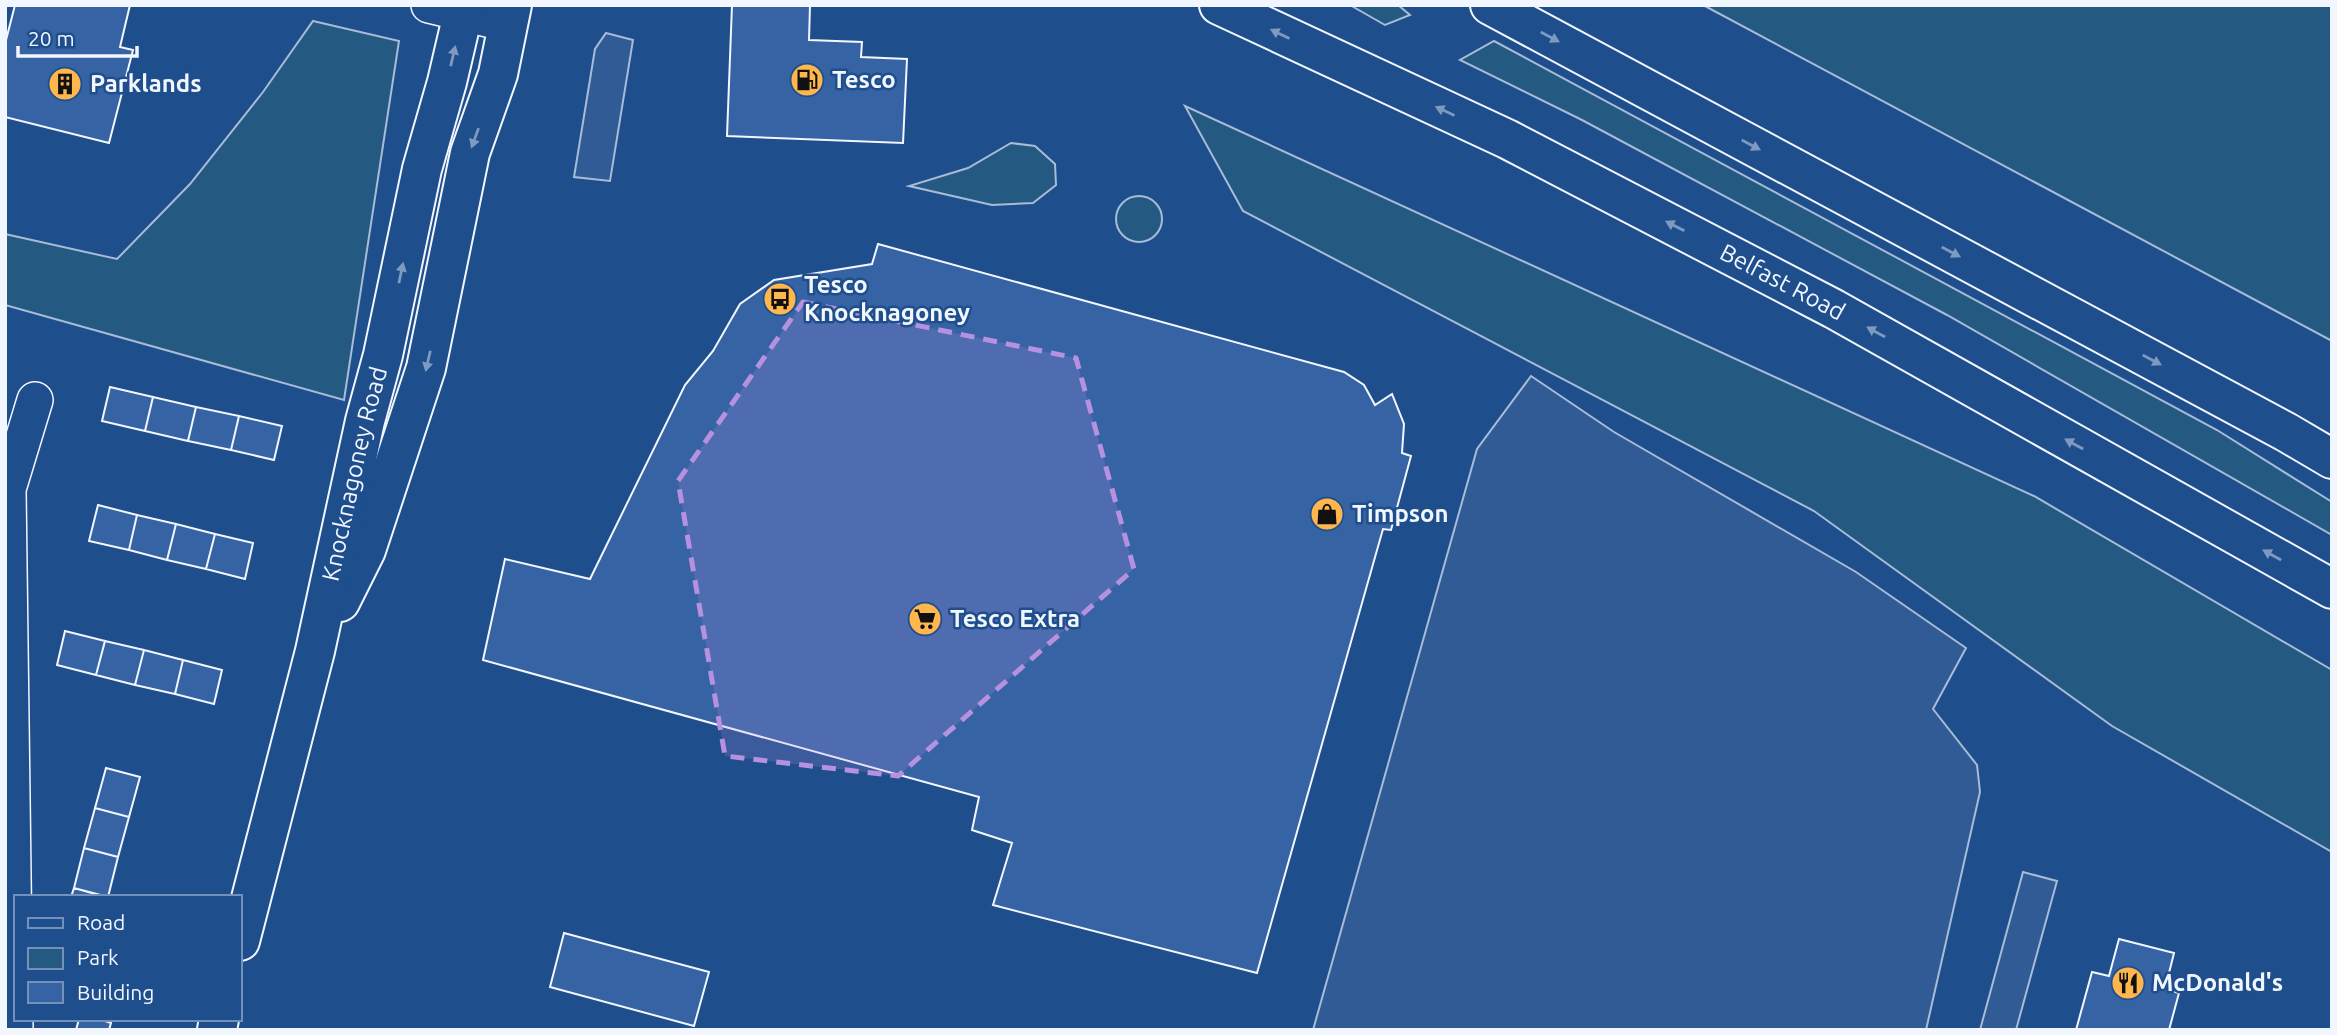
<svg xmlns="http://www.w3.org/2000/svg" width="2337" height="1035" viewBox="0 0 2337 1035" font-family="Ubuntu,sans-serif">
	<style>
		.green { fill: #245a82; stroke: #a8bbd7; stroke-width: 2 }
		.parking { fill: #305b95; stroke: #a8bbd7; stroke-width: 2 }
		.building { fill: #3563a3; stroke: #f2f6ff; stroke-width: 2 }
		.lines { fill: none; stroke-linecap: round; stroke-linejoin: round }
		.street-casing { stroke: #f2f6ff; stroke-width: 38 }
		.secondary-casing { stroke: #f2f6ff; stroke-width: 42 }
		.highway-casing { stroke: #f2f6ff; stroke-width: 42 }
		.street { stroke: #1f4e8c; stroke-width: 35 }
		.secondary { stroke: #1f4e8c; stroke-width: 38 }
		.highway { stroke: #1f4e8c; stroke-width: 38 }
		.oneway { fill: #7e9ac0 }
		.marked { fill: #b691df; fill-opacity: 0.2; stroke: #b691df; stroke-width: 5; stroke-dasharray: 14 9; stroke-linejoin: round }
		.labels { text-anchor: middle; stroke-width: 5; stroke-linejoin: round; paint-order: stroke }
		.poi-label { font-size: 24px; font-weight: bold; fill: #f2f6ff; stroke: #1f4e8c; text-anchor: start }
		.street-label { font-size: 24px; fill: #f2f6ff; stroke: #1f4e8c }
	</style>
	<rect width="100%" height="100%" fill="#1f4e8c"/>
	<!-- green -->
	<path class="green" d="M1350 5H1398L1410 15 1385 25Z
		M1703 5H2332V341Z
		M313 21 399 41 344 400 5 305V234L117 259 190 184 263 92Z
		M1494 41 2217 430 2332 502V535L1947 315 1582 120 1460 60Z
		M1185 106 2034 496 2332 670V852L2112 726 1814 511 1243 211Z
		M1011 143 1035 146 1055 164 1056 185 1033 203 992 205 909 186 968 168Z
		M1116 219a23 23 0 1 1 46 0a23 23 0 1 1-46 0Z"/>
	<!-- parking -->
	<path class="parking" d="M606 33 633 40 610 181 574 177 595 49Z
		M1531 376 1614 432 1856 572 1966 648 1933 709 1977 765 1980 792 1926 1030H1313L1477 449Z
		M2023 872 2057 881 2016 1030H1980Z"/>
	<!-- building -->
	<path class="building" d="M15 5H130L120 47 133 50 109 143 5 117V44Z
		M732 5H810L809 40 862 42 861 57 907 59 903 143 727 136Z
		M878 244 1344 372 1364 385 1375 405 1392 394 1404 424 1402 453 1411 456 1391 530 1383 529 1257 973 993 905 1012 843 972 830 979 797 483 660 505 559 590 579 685 385 713 351 740 304 774 280 872 264Z
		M110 387 153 397 145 431 102 421Z
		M153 397 196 407 188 441 145 431Z
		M196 407 239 416 231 450 188 441Z
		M239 416 282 426 274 460 231 450Z
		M98 505 137 515 129 550 89 541Z
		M137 515 176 524 167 560 129 550Z
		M176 524 215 534 206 569 167 560Z
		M215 534 253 543 245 579 206 569Z
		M65 631 105 641 96 675 57 665Z
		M105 641 144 650 135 685 96 675Z
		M144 650 183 660 175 694 135 685Z
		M183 660 222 670 214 704 175 694Z
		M106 768 140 777 129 817 95 808Z
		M95 808 129 817 118 857 84 848Z
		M84 848 118 857 108 897 74 888Z
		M74 888 106 897H71Z
		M564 933 709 972 694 1026 550 987Z
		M2119 939 2174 953 2165 989 2179 993 2169 1030H2076L2092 972 2109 976Z
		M79 1019H99L111 1023 109 1030H76Z"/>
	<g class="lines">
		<defs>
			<path id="street" d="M429 5 508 24
				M15 1030 8 489 35 400"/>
			<g id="secondary">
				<path d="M340 602 366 550 426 368 470 153 498 74 512 5"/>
				<path id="s1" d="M240 941 315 651 365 421 383 355 422 169 447 82 465 5"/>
				<path d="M217 1030 219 1019"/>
			</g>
			<g id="highway">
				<path id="s2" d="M1219 5 1507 139 1834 309 2332 589"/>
				<path d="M1490 5 2286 432 2332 459"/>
			</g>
		</defs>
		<!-- street casing -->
		<use href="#street" class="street-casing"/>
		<!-- secondary casing -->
		<use href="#secondary" class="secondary-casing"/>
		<!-- highway casing -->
		<use href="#highway" class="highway-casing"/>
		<!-- street -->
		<use href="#street" class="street"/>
		<!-- secondary -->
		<use href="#secondary" class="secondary"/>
		<!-- highway -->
		<use href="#highway" class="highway"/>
	</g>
	<!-- one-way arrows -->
	<defs><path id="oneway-solid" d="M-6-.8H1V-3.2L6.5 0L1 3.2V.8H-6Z" transform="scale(1.75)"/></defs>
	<g class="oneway">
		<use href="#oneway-solid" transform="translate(1280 34) rotate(-154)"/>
		<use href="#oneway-solid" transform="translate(1550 37) rotate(28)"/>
		<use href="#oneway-solid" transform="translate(453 56) rotate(-77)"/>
		<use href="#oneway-solid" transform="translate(1445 111) rotate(-155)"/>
		<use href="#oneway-solid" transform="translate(475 138) rotate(110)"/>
		<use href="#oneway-solid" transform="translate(1751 145) rotate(28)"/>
		<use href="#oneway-solid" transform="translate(1675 226) rotate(-153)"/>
		<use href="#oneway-solid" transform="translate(1951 252) rotate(28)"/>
		<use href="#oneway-solid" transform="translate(401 273) rotate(-78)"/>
		<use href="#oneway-solid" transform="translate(1876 332) rotate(-151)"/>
		<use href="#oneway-solid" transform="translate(2152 360) rotate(28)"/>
		<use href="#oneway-solid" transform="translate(428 361) rotate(103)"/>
		<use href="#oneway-solid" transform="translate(2074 444) rotate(-151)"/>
		<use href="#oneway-solid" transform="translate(2272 555) rotate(-151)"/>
	</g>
	<!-- marked area -->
	<path class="marked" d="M803 302 1076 358 1134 569 898 776 725 756 678 481Z"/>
	<!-- icons -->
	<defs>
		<symbol id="fuel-disc" viewBox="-11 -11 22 22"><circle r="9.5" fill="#ffb74d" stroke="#1f4e8c"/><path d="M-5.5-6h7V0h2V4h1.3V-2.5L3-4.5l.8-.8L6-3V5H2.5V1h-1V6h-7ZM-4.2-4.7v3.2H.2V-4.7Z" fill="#111"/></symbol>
		<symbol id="building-disc" viewBox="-11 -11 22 22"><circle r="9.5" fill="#ffb74d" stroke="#1f4e8c"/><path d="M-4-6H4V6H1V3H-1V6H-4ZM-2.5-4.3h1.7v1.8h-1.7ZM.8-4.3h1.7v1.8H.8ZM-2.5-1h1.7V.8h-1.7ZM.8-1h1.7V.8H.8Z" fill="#111"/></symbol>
		<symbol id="bus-disc" viewBox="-11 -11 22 22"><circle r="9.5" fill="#ffb74d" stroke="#1f4e8c"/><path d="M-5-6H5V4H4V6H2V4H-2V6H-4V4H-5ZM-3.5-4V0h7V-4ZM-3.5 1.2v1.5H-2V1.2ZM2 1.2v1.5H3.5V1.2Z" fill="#111"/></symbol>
		<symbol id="shop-disc" viewBox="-11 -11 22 22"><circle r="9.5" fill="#ffb74d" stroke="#1f4e8c"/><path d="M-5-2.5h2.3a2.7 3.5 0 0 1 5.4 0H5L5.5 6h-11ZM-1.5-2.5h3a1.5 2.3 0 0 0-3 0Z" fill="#111"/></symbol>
		<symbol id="supermarket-disc" viewBox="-11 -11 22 22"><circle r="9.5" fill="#ffb74d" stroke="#1f4e8c"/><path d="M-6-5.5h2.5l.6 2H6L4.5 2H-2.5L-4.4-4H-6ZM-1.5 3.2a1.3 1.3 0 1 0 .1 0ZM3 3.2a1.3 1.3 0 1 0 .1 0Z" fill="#111"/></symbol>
		<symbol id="restaurant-disc" viewBox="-11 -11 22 22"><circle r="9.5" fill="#ffb74d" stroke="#1f4e8c"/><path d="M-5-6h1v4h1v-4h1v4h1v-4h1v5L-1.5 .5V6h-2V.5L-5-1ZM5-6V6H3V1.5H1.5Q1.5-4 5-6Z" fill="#111"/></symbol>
	</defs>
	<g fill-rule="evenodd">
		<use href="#fuel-disc" x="788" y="61" width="38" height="38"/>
		<use href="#building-disc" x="46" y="65" width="38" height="38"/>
		<use href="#bus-disc" x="761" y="280" width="38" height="38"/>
		<use href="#shop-disc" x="1308" y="495" width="38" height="38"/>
		<use href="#supermarket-disc" x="906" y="600" width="38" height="38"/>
		<use href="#restaurant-disc" x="2109" y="964" width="38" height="38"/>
	</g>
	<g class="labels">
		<!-- poi labels -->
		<g class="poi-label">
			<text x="832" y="88">Tesco</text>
			<text x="90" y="92">Parklands</text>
			<text x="804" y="293">Tesco<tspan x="804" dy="28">Knocknagoney</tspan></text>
			<text x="1352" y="522">Timpson</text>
			<text x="950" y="627">Tesco Extra</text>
			<text x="2152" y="991">McDonald's</text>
		</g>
		<!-- street labels -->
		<g class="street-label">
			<text dy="8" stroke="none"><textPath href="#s2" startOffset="628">Belfast Road</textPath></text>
			<text dy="8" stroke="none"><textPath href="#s1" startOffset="481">Knocknagoney Road</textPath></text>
		</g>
	</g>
	<!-- border -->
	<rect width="2337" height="1035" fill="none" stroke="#f2f6ff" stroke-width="14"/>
	<!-- legend -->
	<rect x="14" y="895" width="228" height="126" fill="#1f4e8c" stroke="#7391ba" stroke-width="2"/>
	<rect x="28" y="918" width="35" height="10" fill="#1f4e8c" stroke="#7391ba" stroke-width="2"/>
	<text x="77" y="930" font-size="21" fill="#f2f6ff">Road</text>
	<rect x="28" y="948" width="35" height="21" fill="#245a82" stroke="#7391ba" stroke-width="2"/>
	<text x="77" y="965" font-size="21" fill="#f2f6ff">Park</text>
	<rect x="28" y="982" width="35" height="21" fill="#3563a3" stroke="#7391ba" stroke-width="2"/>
	<text x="77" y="1000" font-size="21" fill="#f2f6ff">Building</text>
	<!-- scale -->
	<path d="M18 46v10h119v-10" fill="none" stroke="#f2f6ff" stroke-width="3.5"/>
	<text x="28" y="46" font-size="21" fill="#f2f6ff" stroke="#1f4e8c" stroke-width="5" paint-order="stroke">20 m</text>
</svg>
